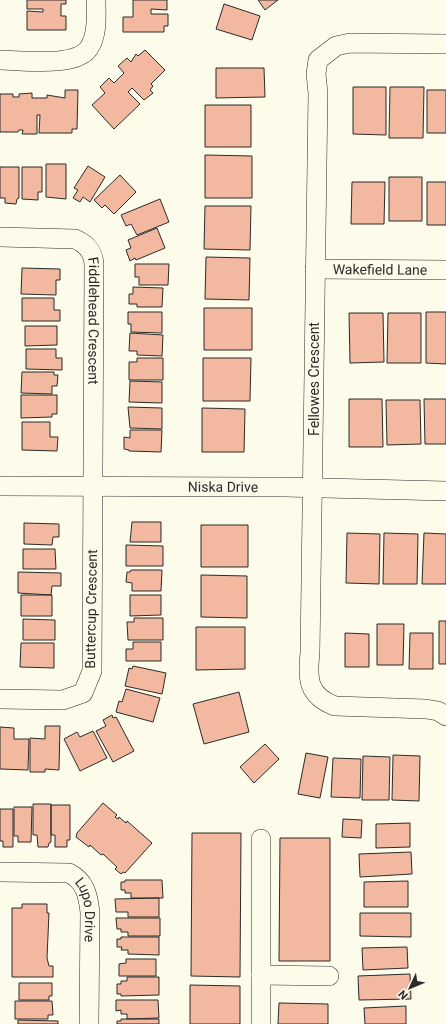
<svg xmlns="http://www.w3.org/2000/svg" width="446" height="1024" viewBox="0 0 446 1024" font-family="Roboto,sans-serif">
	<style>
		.building { fill: #f2b8a0; stroke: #2b2b2b }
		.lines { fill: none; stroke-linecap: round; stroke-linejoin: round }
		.minor-casing { stroke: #2b2b2b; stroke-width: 20 }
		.minor { stroke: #fdfbea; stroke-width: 19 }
		.labels { text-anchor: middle; stroke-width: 3; stroke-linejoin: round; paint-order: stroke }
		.street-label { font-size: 14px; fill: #2b2b2b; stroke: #fdfbea }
	</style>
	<rect width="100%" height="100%" fill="#fdfbea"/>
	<!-- building -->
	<path class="building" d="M27 0H66V4H61V16H66V30H27V11L43 12V9H27Z
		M133 0H167V10L151 9V14H168V26H164V32H123V17H133Z
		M258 0H278L265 10Z
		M224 4 260 16 252 40 216 29Z
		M145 50 165 70 151 84 153 86 150 90 153 93 144 100 132 88 128 92 140 104 114 129 92 105 105 93 100 87 109 78 114 83 124 73 118 66 127 58 131 62 136 54 138 56Z
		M216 68H264L265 97 216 98Z
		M353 87H386V135L353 134Z
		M390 87H424L423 138H389Z
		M65 90H78L77 129H72V133H39L40 115H37V134H22L23 130H19L18 132H0V94H13V97H19V94L32 93V98H47V95L65 98Z
		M427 90H446V133H427Z
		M205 105H251V147H205Z
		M205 155 252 156V198H205Z
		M46 164H66V199L46 197Z
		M88 166 105 177 90 202 83 197 80 202 73 198 78 190 74 188Z
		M0 167H19V198L17 199 16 204 5 203V198H0Z
		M22 167H42V192H38V200L22 199Z
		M120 175 136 192 114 214 105 205 102 208 94 200Z
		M389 177H422V221H389Z
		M352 182H385L384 224H351Z
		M427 182H446V225H427Z
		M160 199 169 222 137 235 131 224 126 226 121 215Z
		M205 206H251L250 250 204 249Z
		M157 228 165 248 136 260 135 258 130 261 126 250 131 248 128 240Z
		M206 257 250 258 249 300 205 299Z
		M135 264H169L168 285H139V277H135Z
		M22 268 60 269V280H56V295L21 294Z
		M133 287 163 288 162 307H137V304H129V294H133Z
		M22 298H54V310H60V321H22Z
		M204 308H252V350H204Z
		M128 312H162V333L131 332V324H128Z
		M426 312H446V364L426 363Z
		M349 313H383L384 362 350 363Z
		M388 313H421V363H387Z
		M25 326H57V345L25 346Z
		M130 333 163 335 162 356 137 355V351H129Z
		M26 349H56V358H62V370L26 369Z
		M137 358H163V380H129V362H137Z
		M203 358H251L250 401H203Z
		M22 372H54V375H58L57 386H52V394L21 393Z
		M130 381 162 382V403L129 402Z
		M21 395H57V414H52V417L21 418Z
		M349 399H382L383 447H349Z
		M424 399H446V444H425Z
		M386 400H420L421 444 387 445Z
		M128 407 162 408V429L130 428Z
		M202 408 245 409 244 452H202Z
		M22 422H50V437H58L57 451 22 450Z
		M130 430H162L161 452 129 451V450L124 449V437L130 438Z
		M132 522H161V542H130Z
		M24 523 59 524V537H53L52 545 24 544Z
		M201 525H248V567H201Z
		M347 533 380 534 379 584 346 583Z
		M384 533 418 534 417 584H383Z
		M424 533 446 534V584H422Z
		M126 545 163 546V566H126Z
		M23 549H55L56 569H23Z
		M131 570H162L161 591H132V583L126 582 127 572H130Z
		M18 572 61 573V586H52L51 595 18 593Z
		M201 575 247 576V618L201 617Z
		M21 595H52V616H21Z
		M130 595H161V615L130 616Z
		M134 618H163V640H128L127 622H134Z
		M23 619 55 620V640H23Z
		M439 621H446V664H439Z
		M377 624H404L403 665H377Z
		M196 627H245V669L196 670Z
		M345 633 369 634V667H345Z
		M410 633H433V669H409Z
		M133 642H161V661H126V649H133Z
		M21 643H54V668L20 667Z
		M133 666 166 673 162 694 125 686 129 668 132 669Z
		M126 689 160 698 153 722 116 712 119 701 122 702Z
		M239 692 249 732 204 744 193 704Z
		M112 715 113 718 116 717 134 751 113 762 96 731 106 726 103 720Z
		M45 726H60L59 770 45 769V772H30V738L45 739Z
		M0 727 14 728V739H29L28 770 0 769Z
		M93 731 107 758 80 771 64 739 77 732 80 737Z
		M265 744 279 759 254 783 240 767Z
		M306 753 328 757 320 798 298 794Z
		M393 755 420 756 419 801 392 800Z
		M363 756 390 757 389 800H362Z
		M333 758 361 759 360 798 331 797Z
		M103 803 117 815 115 817 118 819 119 817 126 823 127 821 152 843 125 873 123 872 121 874 115 869 117 867 103 854 101 855 90 845 89 847 76 837 77 833Z
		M33 804H51V842L49 843 48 847H38L37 835H33Z
		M51 805H70V840H67V847H55V835H51Z
		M14 807H32L31 842H18V836H14Z
		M0 809H13V847H3V841H0Z
		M343 819 362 820 361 838 342 837Z
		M410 823V847L376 848V824Z
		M192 833H241L240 977 191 976Z
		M280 838H330V961H279Z
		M411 852 412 874 360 877 359 854Z
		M125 880H162L163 898H131V893H125V890H121V882H125Z
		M408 881V907H364V882Z
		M159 898V917H128V912H116L115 899Z
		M22 904H47V913H49L47 958 49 966H53V977H12V908H22Z
		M360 913H411V937L360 936Z
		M116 918H160V936H128V932H121V929H117Z
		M121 937H159V955L128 954V950H121L122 947H117V939H121Z
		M407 947 408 968 363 970 362 948Z
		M126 959H156V976H119V964L126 963Z
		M410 974 411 999 359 1000 358 976Z
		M127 977H159V995L121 996V994H117V984H121V981H127Z
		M19 983H52V996H49V1000H19Z
		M190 985 240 986V1024H190Z
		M116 1000H158L159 1018 127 1019V1014H121V1010L116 1011Z
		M15 1001H52L53 1015H48V1019H15Z
		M279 1003 328 1004V1024H278Z
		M406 1006V1024H365L364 1008Z
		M121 1019H159V1024H117V1021H121Z
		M18 1020 58 1021V1024H18Z"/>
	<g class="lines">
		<defs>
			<g id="minor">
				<path d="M446 44 350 43 336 46 318 60 316 74 318 93 310 653C307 679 308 696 335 706L426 709 438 711 446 716"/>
				<path d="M0 60C22 60 76 68 89 48 98 34 96 16 96 0"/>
				<path id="s1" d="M0 237 75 239C87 244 94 253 94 266L92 671 83 693 63 700 0 699"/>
				<path id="s2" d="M315 269 446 270"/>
				<path id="s3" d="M0 486 284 487 446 491"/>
				<path id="s4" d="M0 872 69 873C85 881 88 895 90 912L89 1024"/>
				<path d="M261 975 329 976"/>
				<path d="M261 1024V839"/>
			</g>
		</defs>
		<!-- minor casing -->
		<use href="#minor" class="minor-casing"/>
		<!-- minor -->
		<use href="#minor" class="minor"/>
	</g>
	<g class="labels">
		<!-- street labels -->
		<g class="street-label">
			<text dy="5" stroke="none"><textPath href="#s2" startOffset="65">Wakefield Lane</textPath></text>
			<text dy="5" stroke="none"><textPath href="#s1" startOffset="165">Fiddlehead Crescent</textPath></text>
			<text transform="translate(314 379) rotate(-90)" y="5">Fellowes Crescent</text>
			<text dy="5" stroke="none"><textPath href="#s3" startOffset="223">Niska Drive</textPath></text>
			<text transform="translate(91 609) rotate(-89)" y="5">Buttercup Crescent</text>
			<text dy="5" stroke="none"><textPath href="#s4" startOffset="113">Lupo Drive</textPath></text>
		</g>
	</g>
	<!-- north arrow -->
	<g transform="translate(410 988) rotate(226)" stroke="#fdfbea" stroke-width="3" paint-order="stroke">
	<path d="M0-3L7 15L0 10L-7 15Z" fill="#2b2b2b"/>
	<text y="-6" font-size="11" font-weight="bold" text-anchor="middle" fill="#2b2b2b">N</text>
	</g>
</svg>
